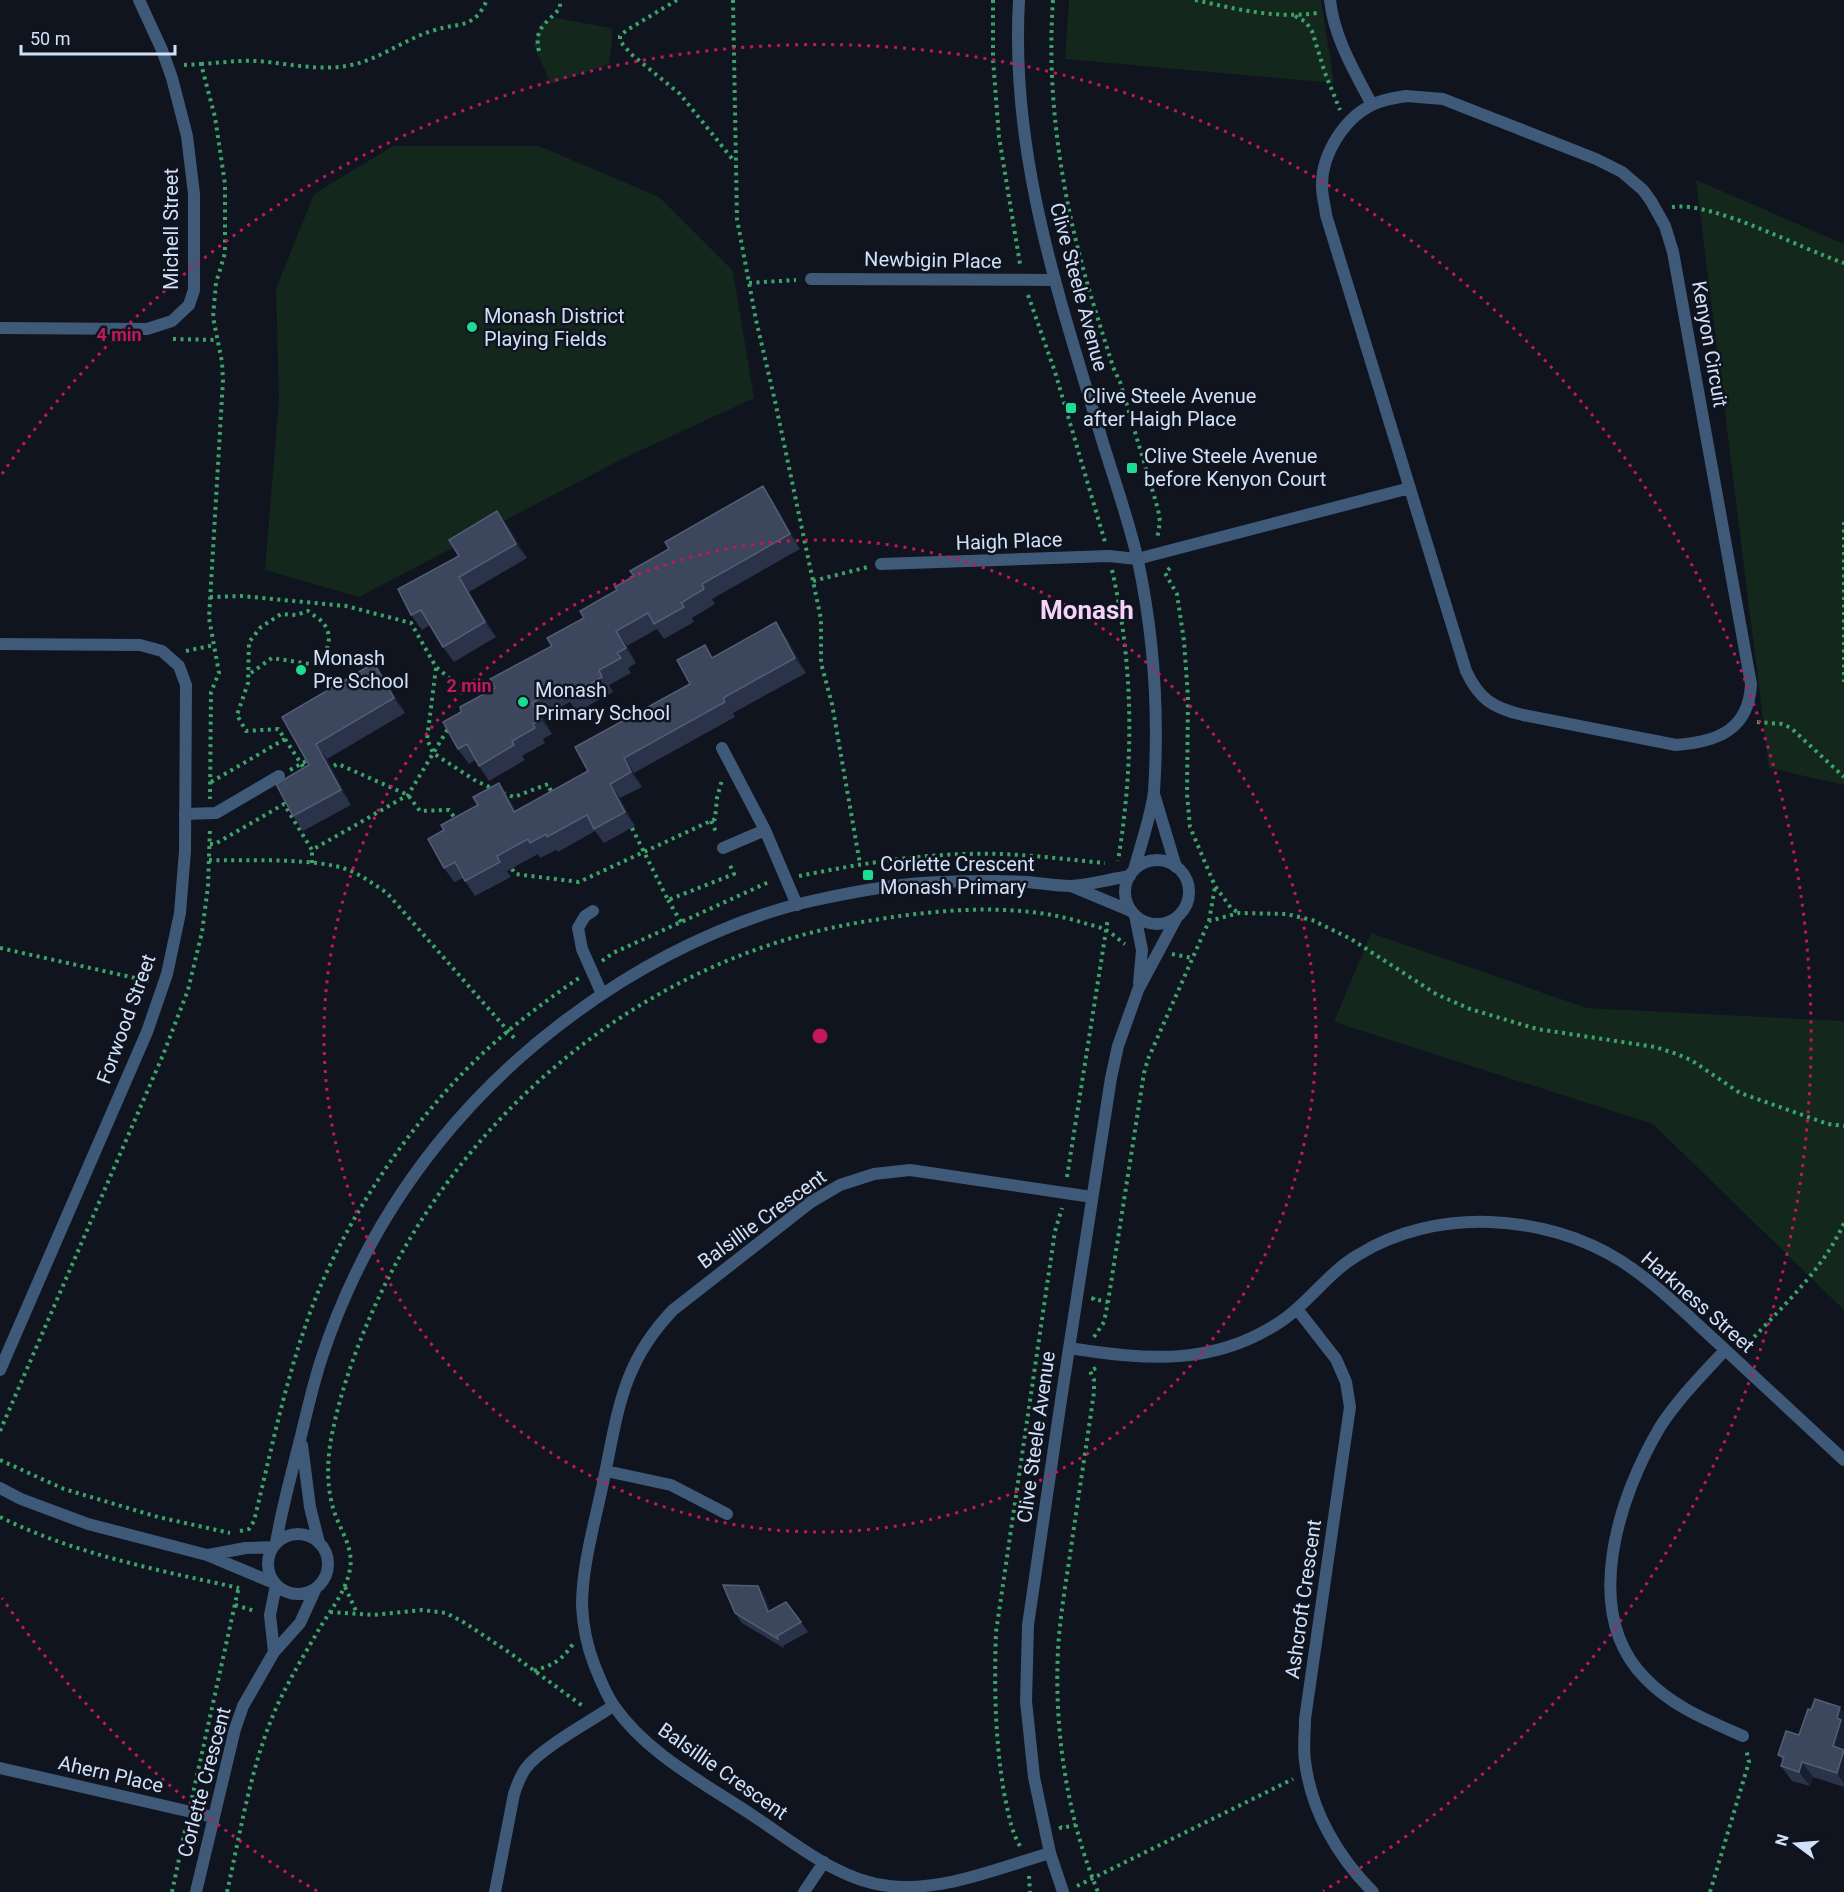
<svg xmlns="http://www.w3.org/2000/svg" width="1844" height="1892" viewBox="0 0 1844 1892" font-family="Roboto,sans-serif">
	<style>
		.green { fill: #13271c }
		.lines { fill: none; stroke-linecap: round; stroke-linejoin: round }
		.path { stroke: #3ba46a; stroke-width: 4; stroke-dasharray: 3 4.5; stroke-linecap: butt }
		.service { stroke: #3f5978; stroke-width: 12 }
		.minor { stroke: #3f5978; stroke-width: 12 }
		.tertiary { stroke: #3f5978; stroke-width: 12 }
		.wall { fill: #2a334a }
		.shaded-wall { fill: #171f31 }
		.building { fill: #3c465d; stroke: #535e76; stroke-width: 1.5 }
		.ring { fill: none; stroke: #c2185b; stroke-width: 3; stroke-dasharray: 3 6 }
		.poi-dot { fill: #1add91; stroke: #0f141e; stroke-width: 2 }
		.labels { text-anchor: middle; stroke-width: 5; stroke-linejoin: round; paint-order: stroke }
		.street-label { font-size: 20px; fill: #d1e1fa; stroke: #0f141e }
		.poi-label { font-size: 20px; fill: #d1e1fa; stroke: #0f141e; text-anchor: start }
		.district-label { font-size: 26px; font-weight: bold; fill: #f5d3fa; stroke: #0f141e }
		.centre { fill: #c2185b; stroke: #0f141e; stroke-width: 3 }
		.ring-label { font-size: 18px; text-anchor: middle; font-weight: bold; fill: #c2185b; stroke: #0f141e; stroke-width: 5; stroke-linejoin: round; paint-order: stroke }
	</style>
	<rect width="100%" height="100%" fill="#0f141e"/>
	<!-- green -->
	<path class="green" d="M1069 0H1321L1334 83 1065 59Z
		M556 18 610 28 613 30 609 64 551 84 534 45 542 23Z
		M393 146H539L659 197 733 271 754 398 624 458 359 597 265 570 279 399 276 289 314 194Z
		M1696 180 1844 244V785L1769 768Z
		M1371 933 1587 1008 1844 1021V1310L1653 1124 1334 1022Z"/>
	<g class="lines">
		<!-- path -->
		<path class="path" d="M677 0 627 30 620 36V41L631 54 680 94 734 161
			M733 0 737 219 756 320 775 401 821 619V663L832 704 860 864
			M993 0V59L999 137 1020 264
			M1053 0C1047 83 1058 169 1078 249 1088 289 1101 328 1113 367L1120 382 1158 509 1160 522 1157 539
			M1195 0C1236 9 1275 19 1317 13
			M1295 16 1306 22 1312 31 1325 73 1340 110
			M539 51C533 27 548 23 560 8V0
			M201 64C219 63 238 60 256 61 288 63 319 72 351 65 381 59 406 38 435 30 461 22 474 29 487 0
			M184 65 201 64 215 117 225 184V253L216 283 213 317 222 362 223 380 209 618 219 673 211 692 210 799
			M1672 207C1713 201 1801 249 1844 263
			M749 283 796 280
			M1028 295 1055 372 1105 542
			M173 339 217 340
			M1844 522V682
			M1170 568 1165 573 1177 594 1184 641 1188 697 1187 794 1190 827 1215 886 1231 908 1239 913
			M1112 570C1134 667 1134 763 1118 861
			M813 581 868 567
			M210 597 241 596 346 606 411 623 436 667 459 686 498 687
			M186 651 214 645
			M436 668 427 739 433 753 476 781 494 789
			M1757 722 1782 724 1791 728 1844 777
			M285 739 306 771
			M327 769 338 764 408 795 420 811 449 810 457 821
			M290 770 308 760
			M211 782 285 739 278 729 246 731 237 715 248 683 249 642 261 627 281 614 296 615 308 611C312 615 321 619 324 624 334 638 327 654 316 665L272 658 248 675
			M503 793 514 797 548 784 552 794
			M711 821 717 834
			M632 828 668 900 734 874 729 863
			M210 844H215L284 804 312 850 408 795 449 727
			M209 860C246 861 319 857 351 871 364 877 375 885 387 893L516 1040
			M312 863V850
			M512 869 515 874 579 882 715 819 717 798 722 780
			M799 876C855 865 910 855 967 854 1013 852 1059 859 1105 863
			M668 900 681 922
			M1209 921 1215 887
			M0 948 149 981
			M1172 954 1192 958
			M602 961 613 953 771 881
			M1067 1177 1108 918
			M1094 1297 1093 1299 1108 1302
			M1094 1337 1104 1322 1108 1302 1144 1073 1148 1059 1209 921 1239 913 1286 914 1312 920 1351 939 1436 994 1470 1009 1537 1029 1655 1047 1674 1053 1691 1060 1740 1093 1828 1124 1844 1126
			M1744 1348C1780 1308 1822 1272 1844 1223
			M1096 1368 1090 1371 1094 1380V1392C1087 1442 1079 1492 1072 1541 1067 1577 1060 1614 1058 1650 1054 1731 1067 1817 1098 1892
			M0 1431 163 1055 188 990 202 932 208 886 210 828
			M0 1460 64 1489 158 1517 230 1533
			M0 1517C75 1554 157 1570 239 1588
			M240 1531 249 1529 254 1521C270 1456 283 1391 305 1327 337 1230 408 1124 482 1054 512 1026 545 1001 579 978
			M345 1587 357 1613
			M235 1605 255 1611
			M330 1612 373 1615 422 1610 446 1613 465 1623 510 1653 584 1707
			M534 1671C554 1664 560 1662 573 1644
			M192 1798 239 1586
			M1060 1826 1061 1828 1076 1825
			M1020 1846C1011 1831 1009 1815 1005 1798 995 1743 994 1688 996 1632L1055 1231 1062 1208
			M1029 1876 1030 1892
			M1077 1886 1293 1779
			M172 1892 186 1826
			M227 1892C241 1830 251 1764 277 1706 289 1680 304 1655 318 1631 329 1612 346 1592 350 1569 354 1548 340 1530 334 1511 326 1486 327 1459 332 1434 340 1394 354 1354 370 1317 457 1115 643 958 862 922 931 910 1016 901 1084 923 1091 925 1100 927 1106 930 1113 934 1119 940 1125 944
			M1710 1892 1749 1762 1746 1749"/>
		<!-- service -->
		<path class="service" d="M722 748 765 830
			M185 814 216 813 279 776
			M723 848 765 830 797 905
			M593 911 585 916 578 928 582 949 602 994"/>
		<!-- minor -->
		<path class="minor" d="M1330 0C1334 38 1355 72 1372 105
			M1406 96 1443 99 1596 159 1622 172 1643 190 1651 201 1665 226 1673 252 1751 684C1749 730 1717 742 1676 745L1523 715C1493 708 1479 699 1466 671L1326 215C1325 205 1322 196 1322 187 1321 154 1345 117 1374 104 1385 99 1395 98 1406 96Z
			M811 279 1055 280
			M0 328 147 329 172 321 189 305 194 290V194L187 136 172 78 162 50 139 0
			M881 564 1109 556 1137 559 1410 488
			M0 644 140 645 162 651 179 666 186 685 185 851 180 913 167 974 147 1032 0 1370
			M1071 886 1131 911
			M1297 1309 1336 1359 1346 1382 1350 1407 1305 1719C1305 1733 1303 1748 1305 1761 1311 1811 1338 1857 1373 1892
			M1069 1348C1146 1360 1215 1367 1283 1320 1310 1301 1329 1272 1358 1255 1435 1207 1545 1213 1621 1261 1657 1284 1687 1315 1718 1343 1760 1382 1802 1421 1844 1460
			M1725 1350C1703 1374 1678 1399 1660 1427 1619 1496 1580 1612 1645 1678 1673 1707 1707 1720 1743 1736
			M302 1445 310 1507 319 1543
			M606 1471 671 1485 727 1514
			M0 1488 21 1499 88 1524 207 1555 274 1583
			M268 1564a30 30 0 1 1 60 0a30 30 0 1 1-60 0Z
			M276 1543C282 1507 292 1472 301 1436 307 1411 313 1385 321 1360 373 1200 479 1071 621 982 679 946 749 914 816 900 857 891 900 883 942 882 970 881 999 880 1027 882 1041 883 1056 886 1070 886 1089 885 1110 879 1130 876
			M208 1555 246 1548 273 1547
			M274 1652 270 1615 276 1585
			M0 1768 213 1817
			M1050 1853C999 1868 943 1892 889 1886 839 1881 795 1843 755 1817 706 1784 648 1755 614 1706 605 1693 600 1679 594 1664 587 1646 583 1625 582 1606 582 1565 595 1522 603 1483 618 1413 621 1364 673 1310L811 1202 840 1185 874 1174 910 1170 1092 1197
			M196 1892 235 1729 243 1706 274 1652 300 1623 316 1588
			M495 1892 514 1794C517 1785 520 1776 526 1768 541 1748 591 1721 613 1706
			M804 1892 824 1862"/>
		<!-- tertiary -->
		<path class="tertiary" d="M1019 0C1010 156 1059 296 1103 443 1115 482 1129 521 1138 561 1154 636 1159 714 1154 791 1152 813 1140 847 1134 870
			M1154 794 1176 867
			M1125 892a32 32 0 1 1 64 0a32 32 0 1 1-64 0Z
			M1135 915 1142 950 1139 983
			M1063 1892 1050 1853 1034 1777 1026 1701 1028 1625 1061 1400 1111 1078 1118 1046 1138 990 1177 917"/>
	</g>
	<!-- wall -->
	<path class="wall" d="M763 486 773 501 800 549 712 599 715 604 692 618 694 622 664 639 657 629 627 646 636 663 628 668 631 673 609 685 613 692 577 712 570 702 543 717 552 734 543 739 545 743 522 756 525 760 489 781 475 760 469 764 458 749 461 712 552 646 584 618 669 549Z
		M508 526 527 558 469 592 496 637 454 662 443 647 430 625 422 630 411 615Z
		M786 637 806 673 733 713 735 717 634 773 642 787 620 798 635 826 604 843 595 831 558 852 556 850 540 858 538 854 507 871 511 877 475 896 463 878 454 882 444 868V830L478 805 499 783 509 798 516 811 588 771 690 684 713 657Z
		M374 663 384 678 405 713 327 759 351 805 303 831 293 816 309 765 282 717Z
		M765 1596 770 1611 801 1622 808 1632 783 1646 785 1649 742 1623 735 1613Z
		M1811 1710 1844 1713V1787L1813 1777 1810 1786 1792 1781 1781 1766 1783 1761 1778 1755 1799 1735Z"/>
	<!-- shaded-wall -->
	<path class="shaded-wall" d="M763 486 773 501 800 549 790 534Z
		M497 511 508 526 527 558 516 544Z
		M459 577 469 592 496 637 485 622Z
		M776 622 786 637 806 673 795 658Z
		M616 631 627 646 636 663 626 648Z
		M374 663 384 678 405 713 394 698Z
		M532 703 543 717 552 734 541 719Z
		M316 744 327 759 351 805 341 790Z
		M624 758 634 773 642 787 631 772Z
		M499 783 509 798 524 826 514 812Z
		M610 784 620 798 635 826 625 812Z
		M758 1586 765 1596 775 1622 768 1612Z
		M1840 1707 1844 1713V1784L1837 1773 1833 1746 1837 1718Z
		M1802 1762 1813 1777 1810 1786 1799 1772Z"/>
	<!-- building -->
	<path class="building" d="M763 486 790 534 702 584 704 589 681 603 684 607 654 624 648 613 616 631 626 648 617 653 621 658 599 670 602 677 567 697 560 687 532 703 541 719 533 724 535 728 512 741 514 745 479 766 467 744 458 749 443 722 461 712 460 707 495 688 490 679 552 646 547 638 584 618 580 611 617 590 615 587 634 576 630 571 669 549 665 542Z
		M497 511 516 544 459 577 485 622 443 647 421 610 411 615 398 589 459 556 449 540Z
		M776 622 795 658 723 698 725 702 624 758 631 772 610 784 625 812 594 829 587 815 547 837 546 834 530 843 528 839 497 856 500 862 465 881 455 862 444 868 428 839 444 830 441 825 478 805 473 797 499 783 514 812 588 771 575 747 690 684 677 660 705 645 712 658Z
		M374 663 394 698 316 744 341 790 293 816 276 784 309 765 282 717Z
		M723 1585 758 1586 768 1612 786 1602 801 1622 777 1636 778 1639 735 1613Z
		M1815 1699 1840 1707 1837 1718 1841 1720 1833 1746 1844 1750 1837 1773 1802 1762 1799 1772 1781 1766 1784 1757 1778 1755 1786 1731 1799 1735 1808 1709 1811 1710Z"/>
	<!-- distance rings -->
	<g class="ring">
		<circle cx="820" cy="1036" r="496"/>
		<path d="M317 1891A992 992 0 0 1 2 1598M2 474A992 992 0 1 1 1323 1891"/>
	</g>
	<!-- markers -->
	<g class="poi-dot">
		<circle cx="472" cy="327" r="6"/>
		<rect x="1065" y="402" width="12" height="12" rx="3"/>
		<rect x="1126" y="462" width="12" height="12" rx="3"/>
		<circle cx="301" cy="670" r="6"/>
		<circle cx="523" cy="702" r="6"/>
		<rect x="862" y="869" width="12" height="12" rx="3"/>
	</g>
	<g class="labels">
		<!-- street labels -->
		<g class="street-label">
			<text transform="translate(171 229) rotate(-90)" y="7">Michell Street</text>
			<text transform="translate(933 260) rotate(1)" y="7">Newbigin Place</text>
			<text transform="translate(1079 287) rotate(75)" y="7">Clive Steele Avenue</text>
			<text transform="translate(1710 344) rotate(80)" y="7">Kenyon Circuit</text>
			<text transform="translate(1009 541) rotate(-2)" y="7">Haigh Place</text>
			<text transform="translate(126 1019) rotate(-70)" y="7">Forwood Street</text>
			<text transform="translate(762 1219) rotate(-36)" y="7">Balsillie Crescent</text>
			<text transform="translate(1698 1302) rotate(41)" y="7">Harkness Street</text>
			<text transform="translate(1036 1437) rotate(-82)" y="7">Clive Steele Avenue</text>
			<text transform="translate(1303 1599) rotate(-82)" y="7">Ashcroft Crescent</text>
			<text transform="translate(723 1771) rotate(35)" y="7">Balsillie Crescent</text>
			<text transform="translate(111 1774) rotate(13)" y="7">Ahern Place</text>
			<text transform="translate(204 1782) rotate(-75)" y="7">Corlette Crescent</text>
		</g>
		<!-- poi labels -->
		<g class="poi-label">
			<text x="484" y="323">Monash District<tspan x="484" dy="23">Playing Fields</tspan></text>
			<text x="1083" y="403">Clive Steele Avenue<tspan x="1083" dy="23">after Haigh Place</tspan></text>
			<text x="1144" y="463">Clive Steele Avenue<tspan x="1144" dy="23">before Kenyon Court</tspan></text>
			<text x="313" y="665">Monash<tspan x="313" dy="23">Pre School</tspan></text>
			<text x="535" y="697">Monash<tspan x="535" dy="23">Primary School</tspan></text>
			<text x="880" y="871">Corlette Crescent<tspan x="880" dy="23">Monash Primary</tspan></text>
		</g>
		<!-- district labels -->
		<g class="district-label">
			<text x="1087" y="619">Monash</text>
		</g>
	</g>
	<circle cx="820" cy="1036" r="9" class="centre"/>
	<g class="ring-label">
		<text x="119" y="341">4 min</text>
		<text x="469" y="692">2 min</text>
	</g>
	<!-- north arrow -->
	<g transform="translate(1796 1844) rotate(286)" stroke="#0f141e" stroke-width="4.5" paint-order="stroke">
	<path d="M0-4.5L10 22L0 15L-10 22Z" fill="#d1e1fa"/>
	<text y="-9" font-size="16" font-weight="bold" text-anchor="middle" fill="#d1e1fa">N</text>
	</g>
	<!-- scale -->
	<path d="M21 45v9h154v-9" fill="none" stroke="#d1e1fa" stroke-width="3"/>
	<text x="30" y="45" font-size="18" fill="#d1e1fa" stroke="#0f141e" stroke-width="4.5" paint-order="stroke">50 m</text>
</svg>
